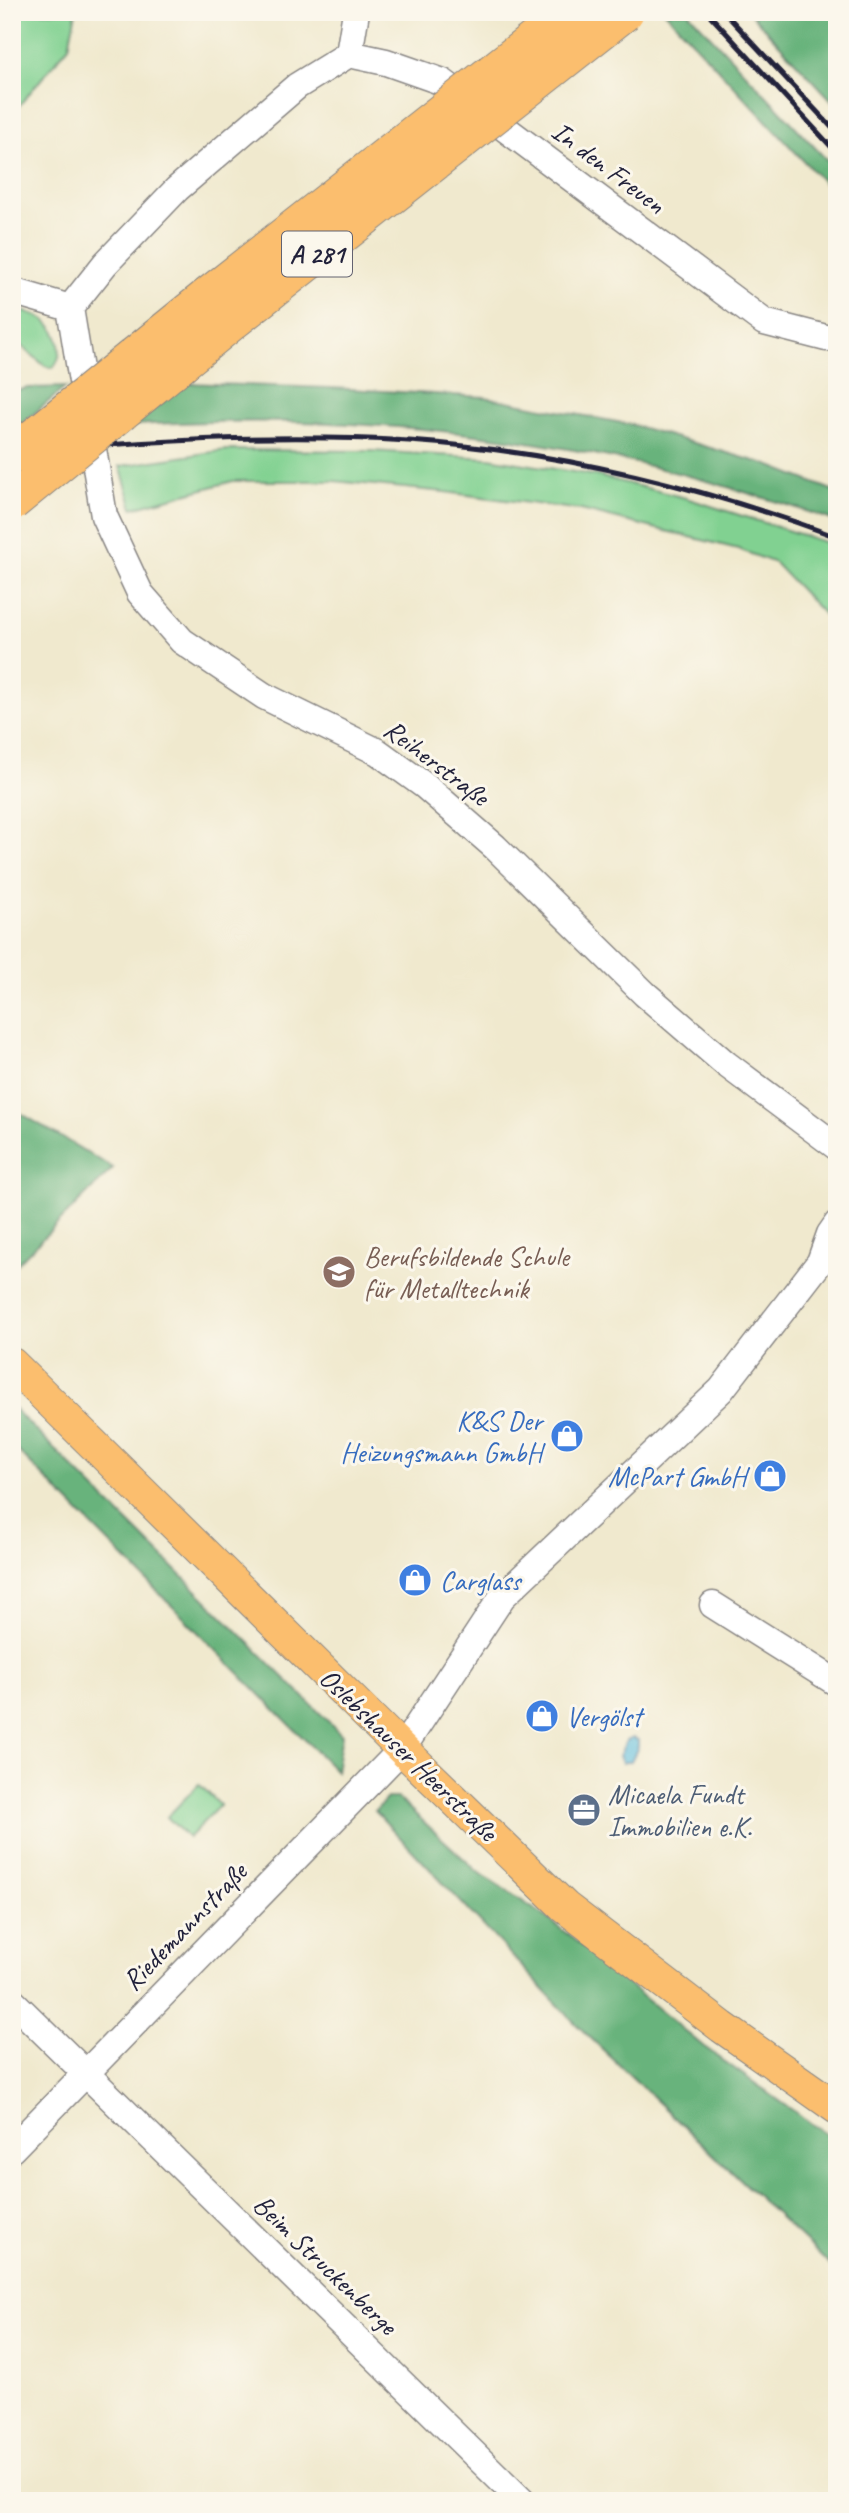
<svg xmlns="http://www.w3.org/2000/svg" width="849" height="2513" viewBox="0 0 849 2513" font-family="Caveat,sans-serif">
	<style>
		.green { fill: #81d191; stroke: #527a66; stroke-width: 2 }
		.forest { fill: #68b37b; stroke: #456a5b; stroke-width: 2 }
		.water { fill: #5fbedd; stroke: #40708c; stroke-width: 2 }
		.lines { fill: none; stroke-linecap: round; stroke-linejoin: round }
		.minor-casing { stroke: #898684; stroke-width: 29 }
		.major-casing { stroke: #898684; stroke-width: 34 }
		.minor { stroke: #fff; stroke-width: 26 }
		.major { stroke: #fbbe6e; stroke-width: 32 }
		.rail { stroke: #22223b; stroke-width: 5 }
		.highway-bridge-casing { stroke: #898684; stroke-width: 39; stroke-linecap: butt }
		.highway-bridge { stroke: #fbbe6e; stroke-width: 37 }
		.labels { text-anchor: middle; stroke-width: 6; stroke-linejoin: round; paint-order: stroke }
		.shield { fill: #fbf7ec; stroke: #636270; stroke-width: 2 }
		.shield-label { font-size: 26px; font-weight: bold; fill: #22223b }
		.street-label { font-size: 28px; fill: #22223b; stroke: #fbf7ec }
		.education-label { font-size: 28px; fill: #785e54; stroke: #fbf7ec; text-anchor: start }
		.shop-label { font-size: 28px; fill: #366cbe; stroke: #fbf7ec; text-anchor: end }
		.service-label { font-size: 28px; fill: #4e5e75; stroke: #fbf7ec; text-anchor: start }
	</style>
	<rect width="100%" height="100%" fill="#fbf7ec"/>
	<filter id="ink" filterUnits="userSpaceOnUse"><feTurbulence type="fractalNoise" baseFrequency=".0143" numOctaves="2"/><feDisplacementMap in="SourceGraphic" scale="14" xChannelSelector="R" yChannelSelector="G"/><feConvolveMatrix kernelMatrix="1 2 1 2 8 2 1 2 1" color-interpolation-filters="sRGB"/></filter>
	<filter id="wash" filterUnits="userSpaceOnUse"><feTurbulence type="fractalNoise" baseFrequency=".00686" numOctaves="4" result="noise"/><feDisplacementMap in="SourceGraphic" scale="28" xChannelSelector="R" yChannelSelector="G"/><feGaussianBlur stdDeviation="1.57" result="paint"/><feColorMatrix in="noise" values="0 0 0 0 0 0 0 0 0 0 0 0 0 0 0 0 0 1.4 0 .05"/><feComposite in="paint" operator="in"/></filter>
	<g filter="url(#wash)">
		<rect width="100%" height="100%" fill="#f0e9ce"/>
		<!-- green -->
		<path class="green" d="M12 12H76L69 46 12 114Z
			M12 310C22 311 38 314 46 321 59 332 65 355 53 368L45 366 12 338Z
			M226 450 371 451 489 458 598 476 686 498 837 546V628L775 563 738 549 581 510 445 492 334 481H233L133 508 120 466Z
			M199 1784 220 1805 188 1838 167 1817Z"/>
		<!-- forest -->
		<path class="forest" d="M665 12H688L837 171V197Z
			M749 12H837V106Z
			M185 383 332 388 485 397 633 425 768 465 837 492V522C806 510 773 501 741 491 545 431 338 413 134 425Z
			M66 387 12 432V392L27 388Z
			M12 1108 113 1168 12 1269Z
			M12 1407 342 1735 336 1771 12 1445Z
			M387 1798H398L477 1871 549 1919 703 2046 837 2142V2260L832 2267 577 2025 375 1811Z"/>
		<!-- water -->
		<path class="water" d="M632 1738 638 1740V1747L631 1761 622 1763 619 1756 626 1741Z"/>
	</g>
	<g filter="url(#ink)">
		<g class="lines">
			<defs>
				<path id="minor" d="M349 54 356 12
					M12 291 70 308
					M70 308 104 516 140 593 182 641 264 696 378 752 425 786 495 847 645 994 726 1064 837 1147
					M70 308 105 264 177 189 297 86 349 54 386 62 443 82 764 322 826 338
					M713 1605 837 1683
					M12 2001 522 2501
					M12 2149 402 1749 502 1597 721 1390 820 1262 830 1234 837 1224"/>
				<path id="major" d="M12 1364 402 1749 565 1907 722 2027 837 2108"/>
			</defs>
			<!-- minor casing -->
			<use href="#minor" class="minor-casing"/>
			<!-- major casing -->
			<use href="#major" class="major-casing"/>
			<!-- minor -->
			<use href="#minor" class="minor"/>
			<!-- major -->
			<use href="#major" class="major"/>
			<!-- rail -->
			<path class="rail" d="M707 12 837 153
				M724 12 837 133
				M12 453C144 440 277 433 409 441 555 451 700 486 837 537
				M41 461 69 457"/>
			<defs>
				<path id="highway-bridge" d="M12 455 208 296 569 12
					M12 502 233 321 625 12"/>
			</defs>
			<!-- highway-bridge casing -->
			<use href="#highway-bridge" class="highway-bridge-casing"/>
			<!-- highway-bridge -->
			<use href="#highway-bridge" class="highway-bridge"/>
		</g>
	</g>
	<!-- icons -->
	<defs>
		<symbol id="school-disc" viewBox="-11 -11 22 22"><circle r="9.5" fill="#8d6e63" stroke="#fbf7ec"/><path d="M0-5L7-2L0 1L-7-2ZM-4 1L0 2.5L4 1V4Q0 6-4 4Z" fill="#fff"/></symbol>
		<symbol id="shop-disc" viewBox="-11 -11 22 22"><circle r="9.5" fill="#3f7fe0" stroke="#fbf7ec"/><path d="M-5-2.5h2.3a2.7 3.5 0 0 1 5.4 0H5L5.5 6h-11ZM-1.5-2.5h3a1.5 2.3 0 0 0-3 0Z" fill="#fff"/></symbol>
		<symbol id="office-disc" viewBox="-11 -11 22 22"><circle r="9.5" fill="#5c6f8a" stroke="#fbf7ec"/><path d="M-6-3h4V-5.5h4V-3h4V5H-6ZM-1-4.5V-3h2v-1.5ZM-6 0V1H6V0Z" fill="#fff"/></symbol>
	</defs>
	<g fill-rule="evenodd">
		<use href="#school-disc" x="320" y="1253" width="38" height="38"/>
		<use href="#shop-disc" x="548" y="1417" width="38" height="38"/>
		<use href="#shop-disc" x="751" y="1457" width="38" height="38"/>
		<use href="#shop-disc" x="396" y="1561" width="38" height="38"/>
		<use href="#shop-disc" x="523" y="1697" width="38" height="38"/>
		<use href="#office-disc" x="565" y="1791" width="38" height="38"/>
	</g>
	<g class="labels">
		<!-- shield labels -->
		<rect class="shield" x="282" y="231.5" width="70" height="45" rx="5"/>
		<g class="shield-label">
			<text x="317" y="263">A 281</text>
		</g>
		<!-- street labels -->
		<g class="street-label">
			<text transform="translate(609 167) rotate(37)" y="10">In den Freuen</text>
			<text transform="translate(437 762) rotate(37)" y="10">Reiherstraße</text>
			<text transform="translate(409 1754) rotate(44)" y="10">Oslebshauser Heerstraße</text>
			<text transform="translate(184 1926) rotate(-46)" y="10">Riedemannstraße</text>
			<text transform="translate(326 2264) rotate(44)" y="10">Beim Struckenberge</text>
		</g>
		<!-- education labels -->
		<g class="education-label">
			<text x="364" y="1266">Berufsbildende Schule<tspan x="364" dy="32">für Metalltechnik</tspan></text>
		</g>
		<!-- shop labels -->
		<g class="shop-label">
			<text x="542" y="1430">K&amp;S Der<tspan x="542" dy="32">Heizungsmann GmbH</tspan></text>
			<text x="746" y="1486">McPart GmbH</text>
			<text x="440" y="1590" text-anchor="start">Carglass</text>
			<text x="566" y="1726" text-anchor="start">Vergölst</text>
		</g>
		<!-- service labels -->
		<g class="service-label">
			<text x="608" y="1804">Micaela Fundt<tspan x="608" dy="32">Immobilien e.K.</tspan></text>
		</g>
	</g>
	<!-- margin -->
	<rect width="849" height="2513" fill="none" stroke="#fbf7ec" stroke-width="42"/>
</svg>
